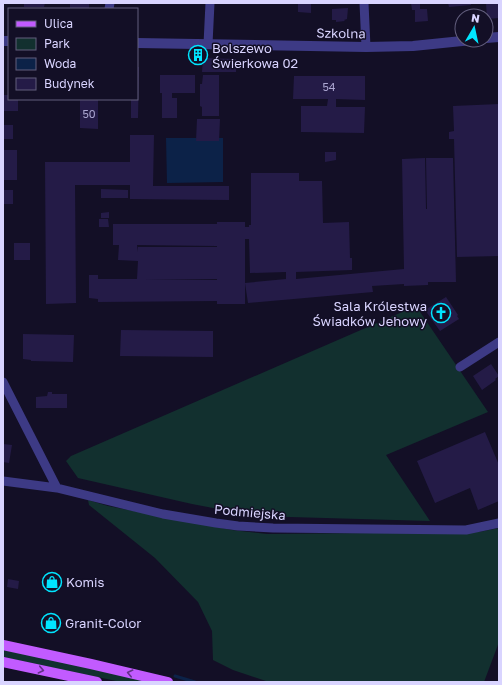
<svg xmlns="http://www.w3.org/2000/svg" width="502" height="685" viewBox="0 0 502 685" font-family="'Golos Text',sans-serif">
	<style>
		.green { fill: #12302f }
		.water { fill: #0c2248 }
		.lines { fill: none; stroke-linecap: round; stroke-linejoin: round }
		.stream { stroke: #0c2248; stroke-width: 3 }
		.building { fill: #241b47; fill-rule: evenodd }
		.minor { stroke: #3d3a85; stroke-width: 9 }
		.tertiary { stroke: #3d3a85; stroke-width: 10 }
		.primary { stroke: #c25bff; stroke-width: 10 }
		.oneway { stroke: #623188 }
		.labels { text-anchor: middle; stroke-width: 3; stroke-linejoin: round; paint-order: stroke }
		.number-label { font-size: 11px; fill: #aca6d1 }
		.street-label { font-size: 13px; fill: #d9d4ff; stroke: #130f26 }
		.poi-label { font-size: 13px; fill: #d9d4ff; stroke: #130f26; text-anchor: start }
	</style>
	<rect width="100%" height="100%" fill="#130f26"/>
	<!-- green -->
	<path class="green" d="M416 306 488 412 386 455 430 521 255 516 192 504 78 478 66 461 71 456Z
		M88 500 108 506 232 530 267 534 479 532 499 528V642L484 682H269L233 670 213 660 212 631 198 602 155 558 89 505Z
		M3 650 58 661 149 682H121L3 657Z"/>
	<!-- water -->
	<path class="water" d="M166 138H223V182L167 183Z"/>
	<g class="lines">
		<!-- stream -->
		<path class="stream" d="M175 676 195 682"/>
	</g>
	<!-- building -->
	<path class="building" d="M24 3H45L44 7H24Z
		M70 3H89V9H70Z
		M298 3H311V13L298 12Z
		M411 3H420V9H427L428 21 415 22V10H412Z
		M448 3H471V5L449 7Z
		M486 3H499V18L487 19Z
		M348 8 347 19 344 20 345 21 336 22V20H332V9Z
		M203 58 236 59V72H202Z
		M137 67H139L138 118H131V99H137Z
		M160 75H195V93H172V98H177V118H162V93H160Z
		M203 75H219V116H202V107L200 106V84H202Z
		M294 76H365V100L336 99V107H365L364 133 301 132V106H327L328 99H293Z
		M3 95H9V99H18V111H3Z
		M80 99H98V129L80 128Z
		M499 104V256L457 257 454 139H449V132L454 131 453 106Z
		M197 119H220L219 141H196Z
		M3 125H13V139H3Z
		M130 135H154L153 186H229V200L130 199V185H75L76 303 46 304 45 162H130Z
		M3 150H17V180H3Z
		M325 152H336V160L325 162Z
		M425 158 426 209H427L426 158H453L456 282H428V285L404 286V284L372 286 373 292 248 303 245 283 286 279V272L250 273 249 239H245V304H217V301L98 302V299L89 298V275H98V279H137L138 261 118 260 119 245H113V224H217V222H245V227H249V225H251V173H299V181H322L323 223 349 222 350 258H352V270L296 272V279L404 269 402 159ZM137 245 217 246V247H138V252ZM143 279H217V280Z
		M101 189 128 190V198H101Z
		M3 190H13V204H3Z
		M109 212V218H101V213Z
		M99 219H108L109 227H99Z
		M14 243H30V260H14Z
		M446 297 458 315 457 316 459 319 440 331 425 310Z
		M121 330 213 331V357L120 356Z
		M23 334 74 335 73 362 31 361V360L23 359Z
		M491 364 499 376 495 379 496 380 482 390 473 376Z
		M48 392H52V394H67V408H36V397L47 396Z
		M485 432 499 465V476L498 477 499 480V501L478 510 470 488 435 503 417 461Z
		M3 444 12 445 9 463 3 462Z
		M8 579 19 581 18 589 7 587Z"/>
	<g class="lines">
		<!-- minor -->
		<path class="minor" d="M364 3 366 47
			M109 9 110 3
			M208 44 210 3
			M460 367 499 342
			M3 382 57 488
			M3 481 57 488 163 514 216 523 238 526 273 528 466 530 499 523"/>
		<!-- tertiary -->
		<path class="tertiary" d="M486 38 499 37
			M3 41H9
			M137 43 366 47 413 46 472 40"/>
		<!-- primary -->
		<path class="primary" d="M3 645 91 664 168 682
			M3 662 97 682"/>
	</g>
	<!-- one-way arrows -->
	<defs><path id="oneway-chevron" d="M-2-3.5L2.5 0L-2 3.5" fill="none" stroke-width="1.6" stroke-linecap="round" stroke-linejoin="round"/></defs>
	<g class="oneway">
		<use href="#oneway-chevron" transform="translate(41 670) rotate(12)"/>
		<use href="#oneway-chevron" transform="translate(130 673) rotate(-167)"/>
	</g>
	<!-- icons -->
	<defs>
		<symbol id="building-ring" viewBox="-11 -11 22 22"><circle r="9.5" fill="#130f26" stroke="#00e5ff" stroke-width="1.5"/><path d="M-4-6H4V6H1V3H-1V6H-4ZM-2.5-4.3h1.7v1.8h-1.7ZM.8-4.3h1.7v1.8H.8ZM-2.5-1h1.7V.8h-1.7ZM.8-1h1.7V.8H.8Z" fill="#00e5ff"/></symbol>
		<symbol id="church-ring" viewBox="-11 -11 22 22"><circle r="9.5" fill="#130f26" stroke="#00e5ff" stroke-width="1.5"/><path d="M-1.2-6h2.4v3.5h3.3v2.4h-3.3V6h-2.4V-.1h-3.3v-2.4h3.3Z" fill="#00e5ff"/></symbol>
		<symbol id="shop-ring" viewBox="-11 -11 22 22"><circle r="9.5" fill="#130f26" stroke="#00e5ff" stroke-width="1.5"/><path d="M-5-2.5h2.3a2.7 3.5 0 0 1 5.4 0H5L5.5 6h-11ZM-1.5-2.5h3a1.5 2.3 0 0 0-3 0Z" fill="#00e5ff"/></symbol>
	</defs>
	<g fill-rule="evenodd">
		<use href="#building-ring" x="187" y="44" width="22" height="22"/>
		<use href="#church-ring" x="430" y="302" width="22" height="22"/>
		<use href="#shop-ring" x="41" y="571" width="22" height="22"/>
		<use href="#shop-ring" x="40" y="612" width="22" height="22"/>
	</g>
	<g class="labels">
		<!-- number labels -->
		<g class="number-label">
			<text x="329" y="91">54</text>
			<text x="89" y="118">50</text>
		</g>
		<!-- street labels -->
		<g class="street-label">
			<text transform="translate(341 33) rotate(1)" y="5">Szkolna</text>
			<text transform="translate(250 512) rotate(5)" y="5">Podmiejska</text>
		</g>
		<!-- poi labels -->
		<g class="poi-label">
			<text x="212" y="53">Bolszewo<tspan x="212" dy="15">Świerkowa 02</tspan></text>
			<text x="427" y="311" text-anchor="end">Sala Królestwa<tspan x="427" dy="15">Świadków Jehowy</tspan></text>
			<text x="66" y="587">Komis</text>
			<text x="65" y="628">Granit-Color</text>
		</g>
	</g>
	<!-- border -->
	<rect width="502" height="685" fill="none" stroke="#d9d4ff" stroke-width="8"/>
	<!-- legend -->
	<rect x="8" y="8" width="130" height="92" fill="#130f26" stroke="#625e7d"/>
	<rect x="16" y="21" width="20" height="6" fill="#c25bff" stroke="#625e7d"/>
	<text x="44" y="28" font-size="12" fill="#d9d4ff">Ulica</text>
	<rect x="16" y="38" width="20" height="12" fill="#12302f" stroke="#625e7d"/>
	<text x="44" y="48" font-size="12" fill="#d9d4ff">Park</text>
	<rect x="16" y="58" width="20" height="12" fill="#0c2248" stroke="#625e7d"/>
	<text x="44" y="68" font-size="12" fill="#d9d4ff">Woda</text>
	<rect x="16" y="78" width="20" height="12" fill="#241b47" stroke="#625e7d"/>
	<text x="44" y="88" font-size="12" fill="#d9d4ff">Budynek</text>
	<!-- north arrow -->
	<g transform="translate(474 28) rotate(9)"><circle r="19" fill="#130f26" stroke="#625e7d"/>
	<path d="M0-3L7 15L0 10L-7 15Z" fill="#00e5ff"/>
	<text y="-6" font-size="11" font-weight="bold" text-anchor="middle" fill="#d9d4ff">N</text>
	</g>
</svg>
